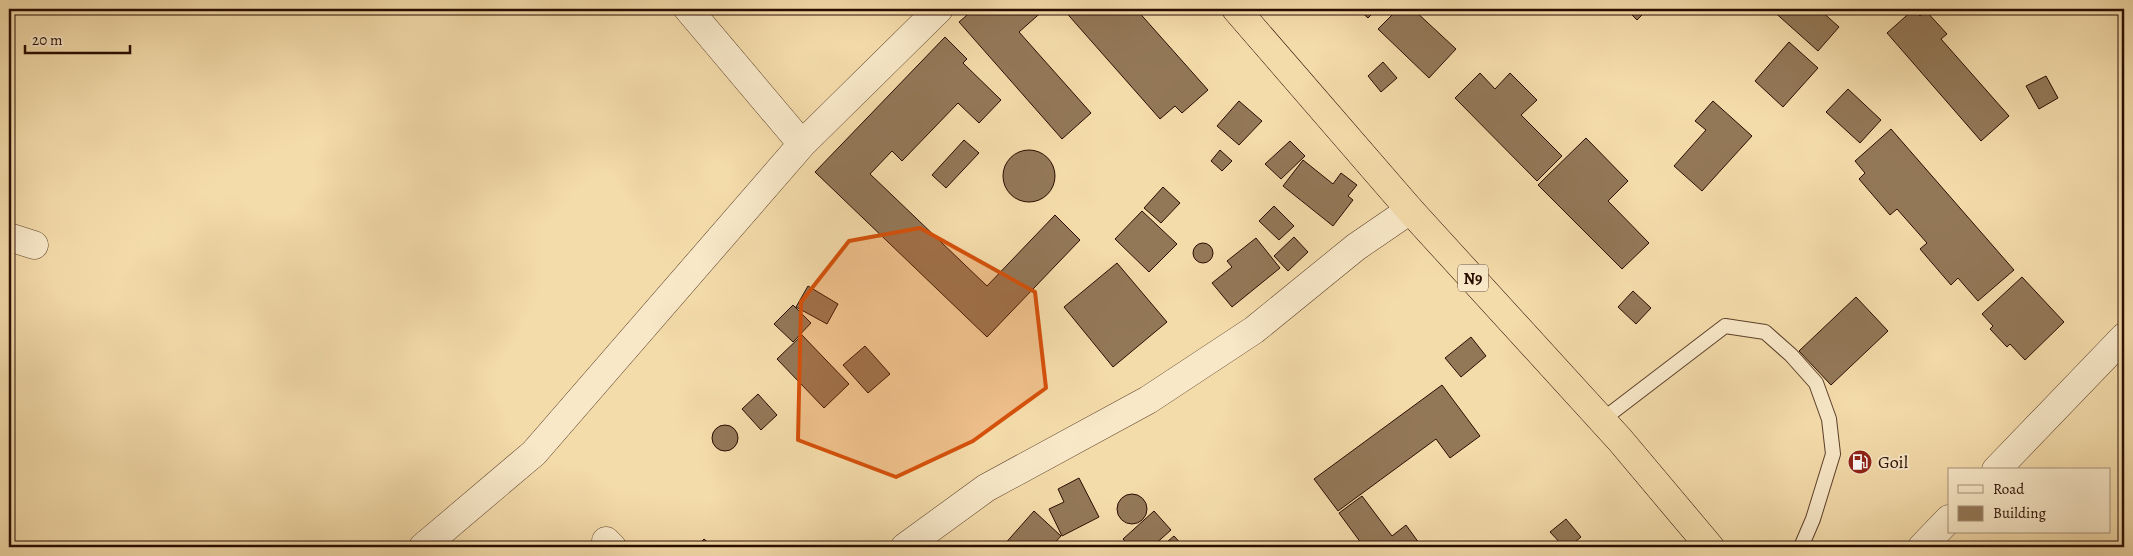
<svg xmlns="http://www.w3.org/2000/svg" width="2133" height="556" viewBox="0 0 2133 556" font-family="Alegreya,serif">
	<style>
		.building { fill: #937858; stroke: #290d00 }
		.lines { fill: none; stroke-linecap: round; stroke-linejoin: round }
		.lane-casing { stroke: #5c402a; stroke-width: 16 }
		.street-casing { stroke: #5c402a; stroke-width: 29 }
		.highway-casing { stroke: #290d00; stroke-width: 29 }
		.lane { stroke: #f8e8c8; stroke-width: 14 }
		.street { stroke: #f8e8c8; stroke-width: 28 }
		.highway { stroke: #f4dbaa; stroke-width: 28 }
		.marked { fill: #d5510b; fill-opacity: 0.2; stroke: #d5510b; stroke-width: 4; stroke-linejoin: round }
		.labels { text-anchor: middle; stroke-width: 4; stroke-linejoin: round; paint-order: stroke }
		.shield { fill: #f8e8c8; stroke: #674f3c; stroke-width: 1 }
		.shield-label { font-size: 16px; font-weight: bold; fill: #290d00 }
		.poi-label { font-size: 18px; fill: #290d00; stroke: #f8e8c8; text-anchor: start }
	</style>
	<rect width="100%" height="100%" fill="#f4dbaa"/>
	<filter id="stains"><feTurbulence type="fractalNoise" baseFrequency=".004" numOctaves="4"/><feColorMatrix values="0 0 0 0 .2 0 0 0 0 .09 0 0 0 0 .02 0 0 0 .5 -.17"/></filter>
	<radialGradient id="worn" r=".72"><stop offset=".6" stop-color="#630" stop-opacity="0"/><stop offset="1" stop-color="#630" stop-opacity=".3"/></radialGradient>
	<!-- building -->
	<path class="building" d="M974 9H1045L1019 32 1091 113 1062 139 959 22Z
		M1063 9H1136L1208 90 1182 113 1175 106 1160 119Z
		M1358 9H1377L1368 18Z
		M1398 9H1413L1456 49 1429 78 1378 29Z
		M1626 9H1648L1637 20Z
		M1771 9H1819L1839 27 1818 51Z
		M1914 9 1920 16 1926 11 1947 34 1941 39 2009 116 1981 141 1887 33Z
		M945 37 967 59 963 63 1001 100 979 123 958 103 902 161 892 151 870 174 987 286 1055 215 1080 240 987 337 815 172Z
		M1789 42 1818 68 1783 107 1755 81Z
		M1383 62 1397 78 1381 92 1368 76Z
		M1480 73 1495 89 1510 73 1537 100 1521 115 1562 156 1537 181 1455 98Z
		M2046 76 2058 98 2039 109 2026 86Z
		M1848 89 1881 120 1860 143 1826 112Z
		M1239 101 1262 121 1239 145 1217 126Z
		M1713 101 1752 136 1702 191 1674 166 1706 130 1695 121Z
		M1891 129 2014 270 1978 301 1958 278 1951 285 1920 249 1927 243 1897 209 1890 215 1859 179 1865 173 1855 161Z
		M1586 138 1628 181 1608 201 1649 243 1622 269 1538 185Z
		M964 140 979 153 946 188 932 175Z
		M1290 141 1305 156 1281 179 1265 164Z
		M1003 176a26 26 0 1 1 52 0a26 26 0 1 1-52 0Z
		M1220 150 1232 161 1222 171 1211 161Z
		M1303 160 1333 184 1341 173 1357 185 1348 196 1353 200 1333 226 1283 186Z
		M1163 187 1180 203 1161 223 1144 208Z
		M1274 206 1294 226 1279 240 1259 221Z
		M1142 211 1177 244 1149 272 1115 239Z
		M1294 237 1308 252 1288 271 1274 256Z
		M1256 238 1280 268 1232 307 1212 283 1232 267 1227 261Z
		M1193 253a10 10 0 1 1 20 0a10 10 0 1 1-20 0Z
		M1117 263 1167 322 1113 367 1064 307Z
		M2022 277 2064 322 2025 360 2010 344 2007 347 1990 329 1993 326 1982 314Z
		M808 286 838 304 827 324 796 307Z
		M1633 291 1651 308 1636 324 1618 307Z
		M1856 297 1888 331 1831 385 1799 351Z
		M793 305 811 323 793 342 774 324Z
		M802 335 849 384 824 408 777 359Z
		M1471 337 1486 356 1461 377 1445 358Z
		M865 346 890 374 868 393 843 365Z
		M1442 385 1480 436 1450 458 1436 439 1338 511 1314 479Z
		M758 394 777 415 761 430 742 409Z
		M712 438a13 13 0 1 1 26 0a13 13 0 1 1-26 0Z
		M1079 478 1099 517 1062 536 1049 509 1064 502 1058 489Z
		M1117 509a15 15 0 1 1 30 0a15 15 0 1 1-30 0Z
		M1362 496 1392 536 1406 525 1419 543 1414 547H1364L1339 513Z
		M1034 511 1061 536 1051 547H1005L1003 546Z
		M1154 511 1171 530 1152 547H1130L1123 539Z
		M1566 519 1581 537 1569 547H1564L1550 532Z
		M1174 536 1184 547H1161Z
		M704 539 713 547H697Z"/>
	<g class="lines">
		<defs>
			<path id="lane" d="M1602 420 1725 326 1765 332 1791 355 1816 383 1829 419 1833 454 1813 519 1801 547"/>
			<path id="street" d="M688 9 802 144
				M9 237 34 245
				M1996 470 2124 337
				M606 541 612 547
				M423 547 534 453 802 144 939 9
				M905 547 986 488 1148 400 1254 330 1356 247 1410 210
				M1922 547 1949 519"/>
			<path id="highway" d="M1236 9 1410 210 1620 440 1710 547"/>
		</defs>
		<!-- lane casing -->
		<use href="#lane" class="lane-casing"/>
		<!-- street casing -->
		<use href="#street" class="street-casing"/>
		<!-- highway casing -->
		<use href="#highway" class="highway-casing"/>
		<!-- lane -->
		<use href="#lane" class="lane"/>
		<!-- street -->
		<use href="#street" class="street"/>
		<!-- highway -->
		<use href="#highway" class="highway"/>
	</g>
	<!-- marked area -->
	<path class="marked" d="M920 228 1035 292 1046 388 973 441 896 477 798 440 801 302 849 241Z"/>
	<!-- icons -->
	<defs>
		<symbol id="fuel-disc" viewBox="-11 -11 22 22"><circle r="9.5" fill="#8f2418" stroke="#f8e8c8"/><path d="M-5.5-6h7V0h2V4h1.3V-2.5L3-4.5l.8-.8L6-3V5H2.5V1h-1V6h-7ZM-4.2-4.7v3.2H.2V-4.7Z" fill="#fff"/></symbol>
	</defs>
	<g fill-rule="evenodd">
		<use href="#fuel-disc" x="1846" y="448" width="28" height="28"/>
	</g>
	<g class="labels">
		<!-- shield labels -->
		<rect class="shield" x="1458" y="264.5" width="30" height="27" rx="4"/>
		<g class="shield-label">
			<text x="1473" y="284">N9</text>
		</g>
		<!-- poi labels -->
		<g class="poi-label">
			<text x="1878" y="468">Goil</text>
		</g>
	</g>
	<!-- margin -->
	<rect width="2133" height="556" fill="none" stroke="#f4dbaa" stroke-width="30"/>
	<rect x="10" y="10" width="2113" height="536" fill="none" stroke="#290d00" stroke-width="2.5"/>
	<rect x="15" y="15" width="2103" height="526" fill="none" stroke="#290d00"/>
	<!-- legend -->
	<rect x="1948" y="468" width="162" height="65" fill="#f8e8c8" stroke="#a59078"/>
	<rect x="1958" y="485" width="25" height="8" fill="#f8e8c8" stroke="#a59078"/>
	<text x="1993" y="494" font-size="15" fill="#290d00">Road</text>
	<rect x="1958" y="506" width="25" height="15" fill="#937858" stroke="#a59078"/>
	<text x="1993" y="518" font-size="15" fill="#290d00">Building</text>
	<!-- scale -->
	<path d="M25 45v8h105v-8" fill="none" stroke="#290d00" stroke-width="2.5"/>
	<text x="32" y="45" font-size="15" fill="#290d00" stroke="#f8e8c8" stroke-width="4" paint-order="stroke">20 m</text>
	<rect width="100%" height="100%" filter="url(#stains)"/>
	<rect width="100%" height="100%" fill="url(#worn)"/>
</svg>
